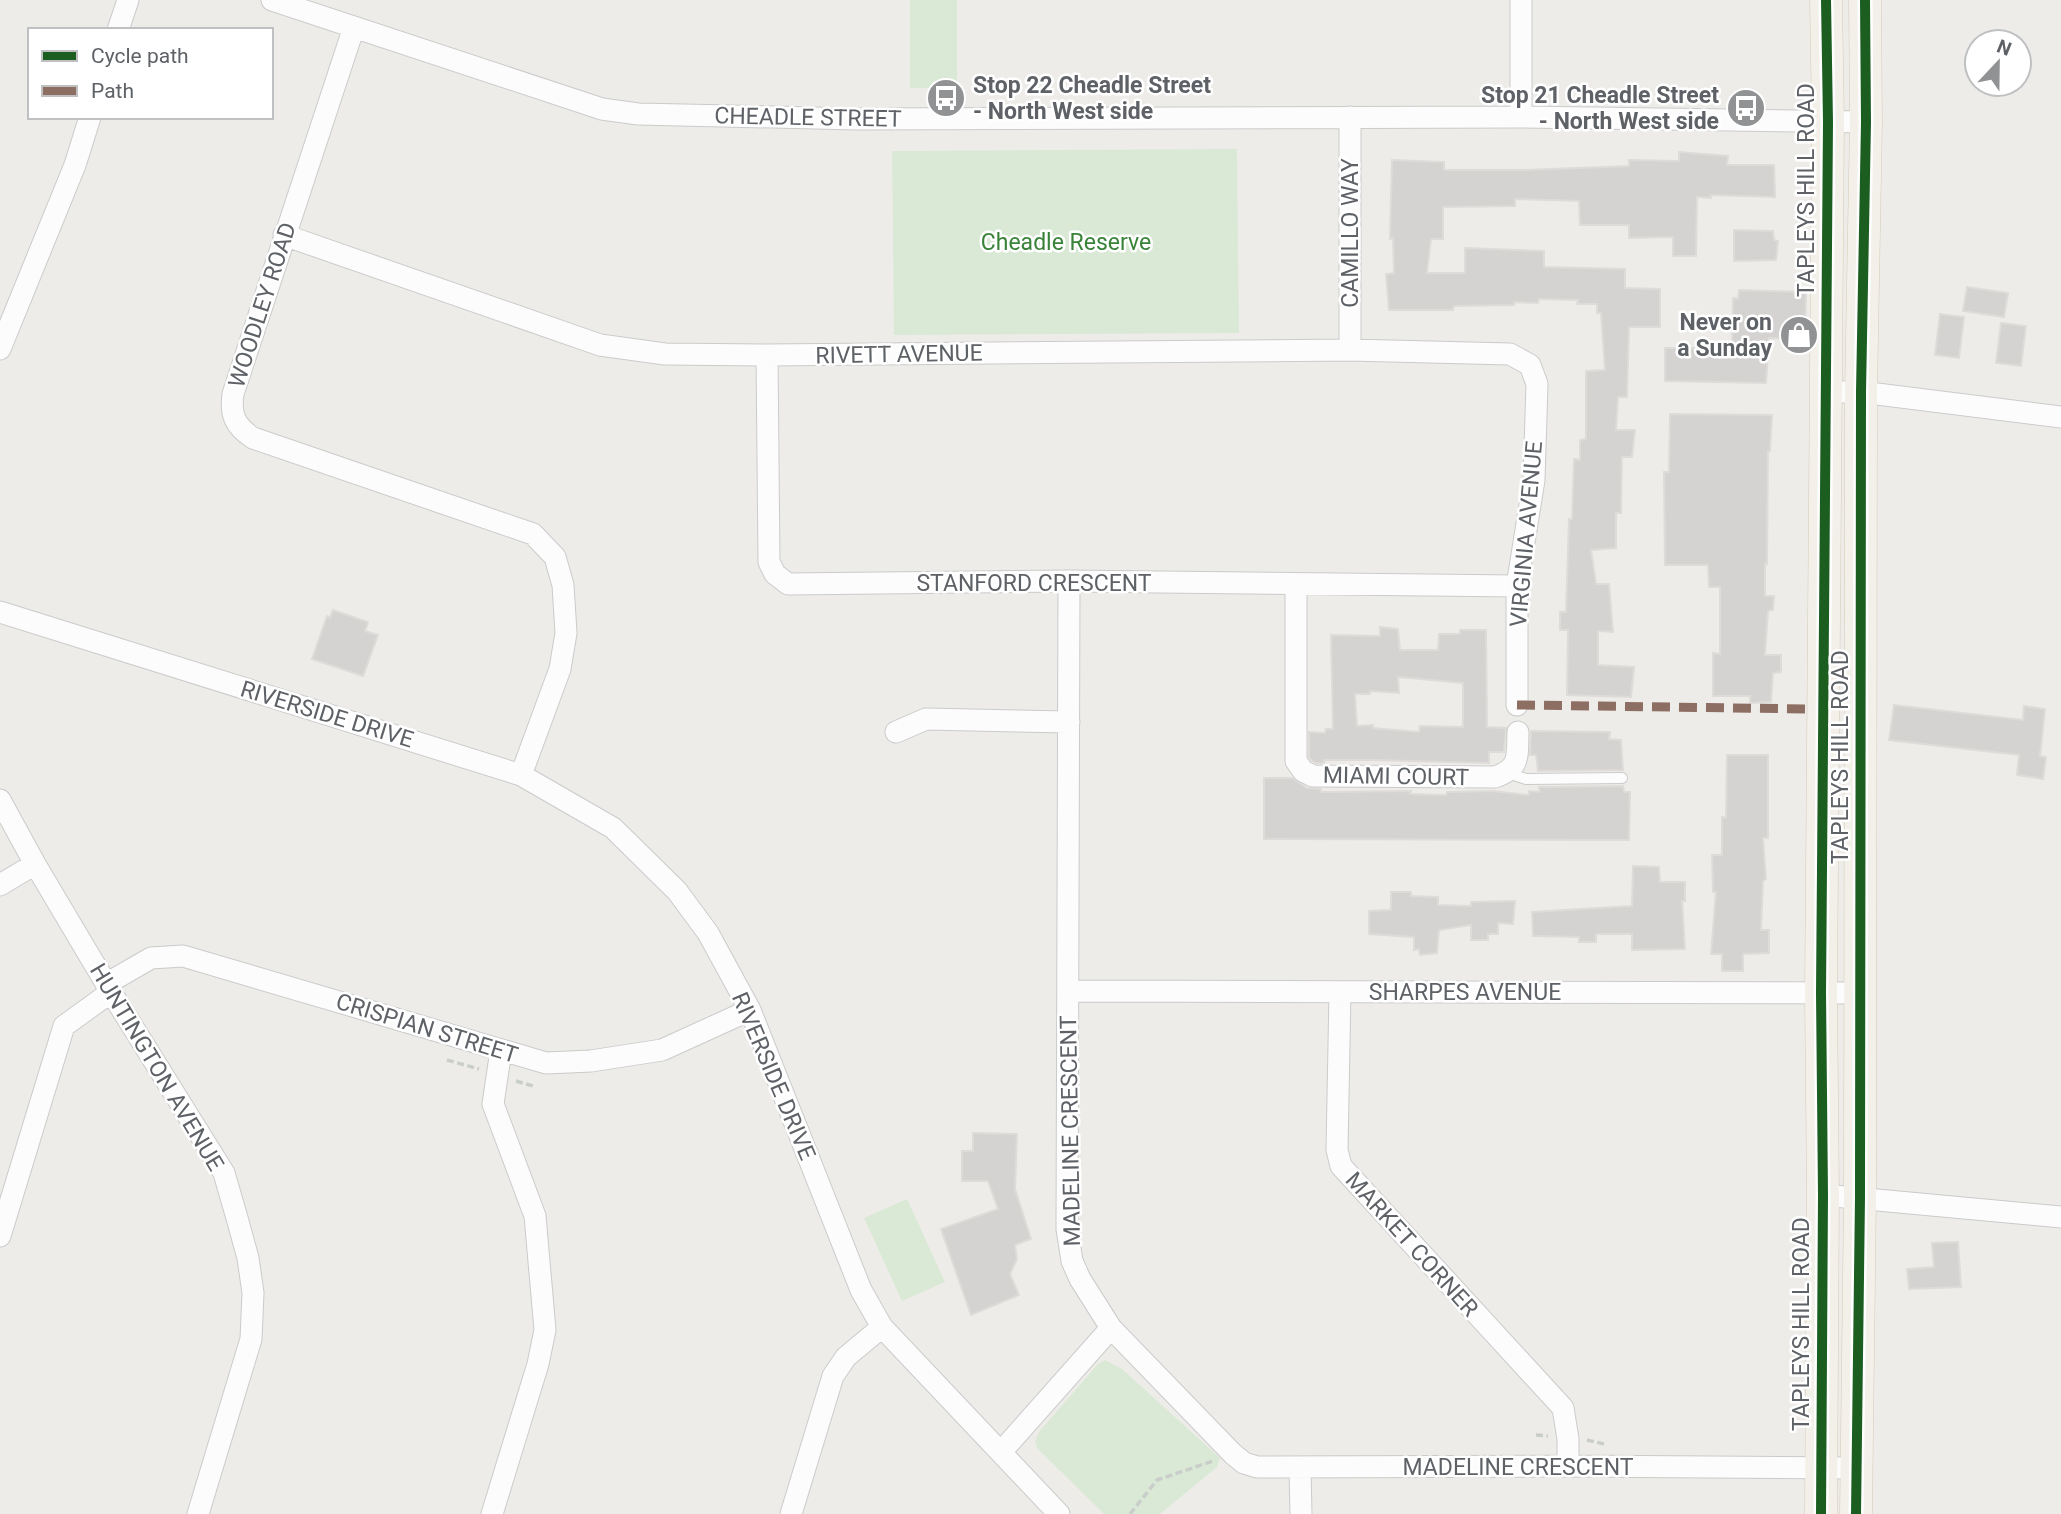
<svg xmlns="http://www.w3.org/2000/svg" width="2061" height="1514" viewBox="0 0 2061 1514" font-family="Roboto,sans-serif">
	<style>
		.green { fill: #d9e9d5 }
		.building { fill: #d5d3d2; stroke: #dedcd8; stroke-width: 2; fill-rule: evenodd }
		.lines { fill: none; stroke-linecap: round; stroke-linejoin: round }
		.service-casing { stroke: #cacbcb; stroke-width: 12 }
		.minor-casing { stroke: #cacbcb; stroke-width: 23 }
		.primary-casing { stroke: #d4cbb8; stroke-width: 33 }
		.path { stroke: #cacecb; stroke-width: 3.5; stroke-dasharray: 7 3.5; stroke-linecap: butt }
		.service { stroke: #fcfcfc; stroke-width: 10 }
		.minor { stroke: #fcfcfc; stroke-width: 21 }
		.primary { stroke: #f3f0e9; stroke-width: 32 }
		.quiet { stroke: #8d6e63; stroke-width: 9; stroke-dasharray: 18 9; stroke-linecap: butt }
		.cycleway-casing { stroke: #fff; stroke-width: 15 }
		.cycleway { stroke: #1b5e20; stroke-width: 10 }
		.labels { text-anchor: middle; stroke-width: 5; stroke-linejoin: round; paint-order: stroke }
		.poi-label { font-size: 23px; font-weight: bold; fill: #5e6267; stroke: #fff; text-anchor: end }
		.street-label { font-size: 23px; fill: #5e6267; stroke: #fff }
		.park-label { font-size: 23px; fill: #398339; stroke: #fff }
	</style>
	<rect width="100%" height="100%" fill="#eeece9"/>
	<!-- green -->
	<path class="green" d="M910 0H957V88H910Z
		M1237 149 1239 333 894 335 892 151Z
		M907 1199 945 1282 902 1301 864 1218Z
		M1105 1360 1122 1369 1220 1458 1217 1467 1160 1514H1104L1037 1448 1035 1442 1039 1432 1098 1364Z"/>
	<!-- building -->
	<path class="building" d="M1679 152 1728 156 1727 165H1774L1775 197 1711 195V198L1697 197 1696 256H1673V237L1629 238V225H1580L1579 201 1515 199V206L1443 207V239H1431L1427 273H1465V248L1544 251V267L1625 269V288L1660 289V327H1629L1627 397H1618L1616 430H1635L1632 457H1622L1621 513H1616V548L1591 550 1596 584H1609L1613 632 1598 631V665L1634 667 1631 697 1567 695 1568 630H1560V612H1566L1569 519H1572L1574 459 1580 460V440L1586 439V371L1605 370 1601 313H1597V304H1577L1578 300 1539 299 1538 303 1514 302V305L1454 306 1453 310H1389L1386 274 1394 273 1393 238 1390 239 1392 160 1444 162V170H1522L1629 166V160L1679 161Z
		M1734 230 1773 231 1774 240 1778 241 1776 260 1734 261Z
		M1967 287 2008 293 2004 317 1963 311Z
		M1739 290 1806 292 1805 339 1769 338 1766 383 1665 381V348H1732L1733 298 1738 299Z
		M1940 314 1964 317 1959 358 1935 355Z
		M2001 323 2026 326 2021 366 1996 363Z
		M1670 414 1772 415 1770 451H1768L1767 564H1765V596H1774L1773 610 1768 611 1765 655H1781V672L1773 673 1771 702 1750 703V696H1713V653L1720 654V587H1709L1708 565H1665L1664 472H1669Z
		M333 610 368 622 365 631 378 635 363 676 312 659 327 616 330 618Z
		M1380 627 1398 629 1400 650H1438L1439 634H1460V630H1486L1487 727 1506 728 1504 752H1489V763L1374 760H1324V763H1316L1312 761 1309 757V732L1325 733 1326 729H1333L1331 635 1380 636ZM1398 677 1463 683V727L1420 726 1419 732 1373 728V725L1357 726 1355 694H1370V691L1399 693Z
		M1894 705 2023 720 2024 706 2045 709 2040 756 2046 757 2043 779 2017 775 2019 755 1889 740Z
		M1531 731 1610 732 1609 739 1621 740 1623 770 1538 771 1536 755H1530Z
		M1727 755H1768V838H1763L1766 879 1763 881 1761 930H1769V953L1743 954V971H1722V954H1711L1716 892H1713L1712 855H1722V817L1726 818Z
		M1264 778H1292L1307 788 1321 789V792L1411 791 1410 794 1446 795 1447 792 1493 791 1529 795V791L1540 792 1539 787 1623 786 1624 792H1630L1629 840 1264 839Z
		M1633 866 1659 867 1660 882H1685V901H1682L1685 949 1632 950V934H1596V942H1579V937L1533 936 1532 912 1632 906Z
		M1391 892H1411V896L1438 897V905L1471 906V902L1515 901 1513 924 1498 923V934H1488V940H1471V925L1439 930 1437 953 1420 955 1419 949 1414 950V937L1369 934V911L1391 910Z
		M973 1133 1017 1134 1015 1189 1031 1239 1015 1245 1017 1259 1010 1274 1019 1295 971 1315 941 1229 998 1209 988 1181H962V1151H973Z
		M1958 1242 1961 1287 1909 1289 1907 1269 1934 1267 1932 1243Z"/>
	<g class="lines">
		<defs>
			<path id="service" d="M1508 773 1526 779 1622 778"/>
			<path id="minor" d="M272 0 602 109 638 114 857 119 1521 117 1866 122
				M1521 0V117
				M354 27 233 394C230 415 235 426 253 438L533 534 555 557 563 585 566 633 560 669 521 775
				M118 30 128 0
				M284 235 600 345 665 354 767 355 1350 350 1510 354 1530 365 1537 384 1534 480 1517 586V705
				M0 349 75 165 90 117
				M1350 350V117
				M767 355 769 562 775 574 788 584 1069 581 1517 586
				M1826 392H1861L2061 417
				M1069 581 1067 1229 1072 1261 1080 1279 1111 1328 1233 1454 1244 1463 1257 1467 1568 1466 1858 1468
				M1296 584V761L1303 771 1313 776 1495 777C1521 768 1517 756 1518 732
				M0 612 521 775 613 828 677 891 708 933 750 1010 861 1290 882 1327 1059 1514
				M896 732 926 719 1069 722
				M0 800 35 864 111 992 224 1173 237 1218 248 1258 253 1293 251 1339 198 1514
				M0 885 35 864
				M106 984 151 958 183 956 546 1063 591 1061 662 1050 750 1010
				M1068 991 1861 993
				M1340 992 1337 1150 1341 1166 1563 1408 1568 1439V1466
				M1823 1195 2061 1217
				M0 1236 64 1026 111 992
				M1001 1452 1111 1328
				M1300 1468 1301 1514
				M492 1514 538 1364 545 1330 535 1216 493 1104 501 1050
				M791 1514 833 1376 846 1357 882 1327"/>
			<path id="primary" d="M1821 1514 1823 1195 1821 993 1828 122 1826 0
				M1856 1514 1860 1197 1861 392 1866 122 1865 0"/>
		</defs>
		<!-- service casing -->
		<use href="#service" class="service-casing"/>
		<!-- minor casing -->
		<use href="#minor" class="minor-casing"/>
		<!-- primary casing -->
		<use href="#primary" class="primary-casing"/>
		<!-- path -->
		<path class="path" d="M447 1060 479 1069
			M516 1081 533 1086
			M1536 1435 1548 1436
			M1587 1440 1604 1444
			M1130 1514 1157 1480 1213 1461"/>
		<!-- service -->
		<use href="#service" class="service"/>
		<!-- minor -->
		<use href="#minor" class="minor"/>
		<!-- primary -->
		<use href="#primary" class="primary"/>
		<!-- quiet -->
		<path class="quiet" d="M1517 705 1809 709"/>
		<defs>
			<path id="cycleway" d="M1821 1514 1823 1195 1821 993 1828 122 1826 0
				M1856 1514 1860 1197 1861 392 1866 122 1865 0"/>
		</defs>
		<!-- cycleway casing -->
		<use href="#cycleway" class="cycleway-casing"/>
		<!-- cycleway -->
		<use href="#cycleway" class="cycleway"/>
	</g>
	<!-- icons -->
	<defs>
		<symbol id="bus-disc" viewBox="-11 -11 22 22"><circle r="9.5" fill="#909294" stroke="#fff"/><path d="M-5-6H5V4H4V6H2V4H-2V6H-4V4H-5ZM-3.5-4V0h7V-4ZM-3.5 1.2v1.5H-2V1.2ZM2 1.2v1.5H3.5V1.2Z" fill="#fff"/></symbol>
		<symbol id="shop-disc" viewBox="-11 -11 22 22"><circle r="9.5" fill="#909294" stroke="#fff"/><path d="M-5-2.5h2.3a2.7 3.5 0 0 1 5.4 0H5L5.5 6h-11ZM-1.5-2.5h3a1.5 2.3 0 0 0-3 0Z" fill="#fff"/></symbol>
	</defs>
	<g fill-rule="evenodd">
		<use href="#bus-disc" x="924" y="76" width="44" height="44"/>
		<use href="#bus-disc" x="1724" y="86" width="44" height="44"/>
		<use href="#shop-disc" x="1777" y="313" width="44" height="44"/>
	</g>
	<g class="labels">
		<!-- poi labels -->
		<g class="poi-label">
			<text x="973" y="93" text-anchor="start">Stop 22 Cheadle Street<tspan x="973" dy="26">- North West side</tspan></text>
			<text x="1719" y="103">Stop 21 Cheadle Street<tspan x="1719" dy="26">- North West side</tspan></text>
			<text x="1772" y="330">Never on<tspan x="1772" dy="26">a Sunday</tspan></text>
		</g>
		<!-- street labels -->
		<g class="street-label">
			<text transform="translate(808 117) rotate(1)" y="8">CHEADLE STREET</text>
			<text transform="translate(1806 190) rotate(-90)" y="8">TAPLEYS HILL ROAD</text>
			<text transform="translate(1350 233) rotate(-90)" y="8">CAMILLO WAY</text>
			<text transform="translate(262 305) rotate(-72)" y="8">WOODLEY ROAD</text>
			<text transform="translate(899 354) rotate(-1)" y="8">RIVETT AVENUE</text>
			<text transform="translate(1526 534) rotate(-85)" y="8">VIRGINIA AVENUE</text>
			<text x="1034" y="591">STANFORD CRESCENT</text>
			<text transform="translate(327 714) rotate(17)" y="8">RIVERSIDE DRIVE</text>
			<text transform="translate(1840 757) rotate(-90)" y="8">TAPLEYS HILL ROAD</text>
			<text transform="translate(1396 776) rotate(1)" y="8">MIAMI COURT</text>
			<text x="1465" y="1000">SHARPES AVENUE</text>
			<text transform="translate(427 1028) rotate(17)" y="8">CRISPIAN STREET</text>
			<text transform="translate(157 1067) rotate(59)" y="8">HUNTINGTON AVENUE</text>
			<text transform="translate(774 1076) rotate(67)" y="8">RIVERSIDE DRIVE</text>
			<text transform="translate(1070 1131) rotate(-91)" y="8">MADELINE CRESCENT</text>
			<text transform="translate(1412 1244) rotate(48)" y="8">MARKET CORNER</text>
			<text transform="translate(1801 1324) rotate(-90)" y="8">TAPLEYS HILL ROAD</text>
			<text x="1518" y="1475">MADELINE CRESCENT</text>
		</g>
		<!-- park labels -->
		<g class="park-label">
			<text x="1066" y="250">Cheadle Reserve</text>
		</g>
	</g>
	<!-- legend -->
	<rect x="28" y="28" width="245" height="91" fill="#ffffff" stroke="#bfc0c2" stroke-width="2"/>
	<rect x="42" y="51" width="35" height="10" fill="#1b5e20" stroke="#bfc0c2" stroke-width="2"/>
	<text x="91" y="63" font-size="21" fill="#5e6267">Cycle path</text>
	<rect x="42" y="86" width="35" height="10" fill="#8d6e63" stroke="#bfc0c2" stroke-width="2"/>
	<text x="91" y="98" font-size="21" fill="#5e6267">Path</text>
	<!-- north arrow -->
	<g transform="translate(1998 63) rotate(22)"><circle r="33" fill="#ffffff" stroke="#bfc0c2" stroke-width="2"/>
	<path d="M0-5L12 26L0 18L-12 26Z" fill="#909294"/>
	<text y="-10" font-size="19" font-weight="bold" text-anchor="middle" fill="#5e6267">N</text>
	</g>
</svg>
